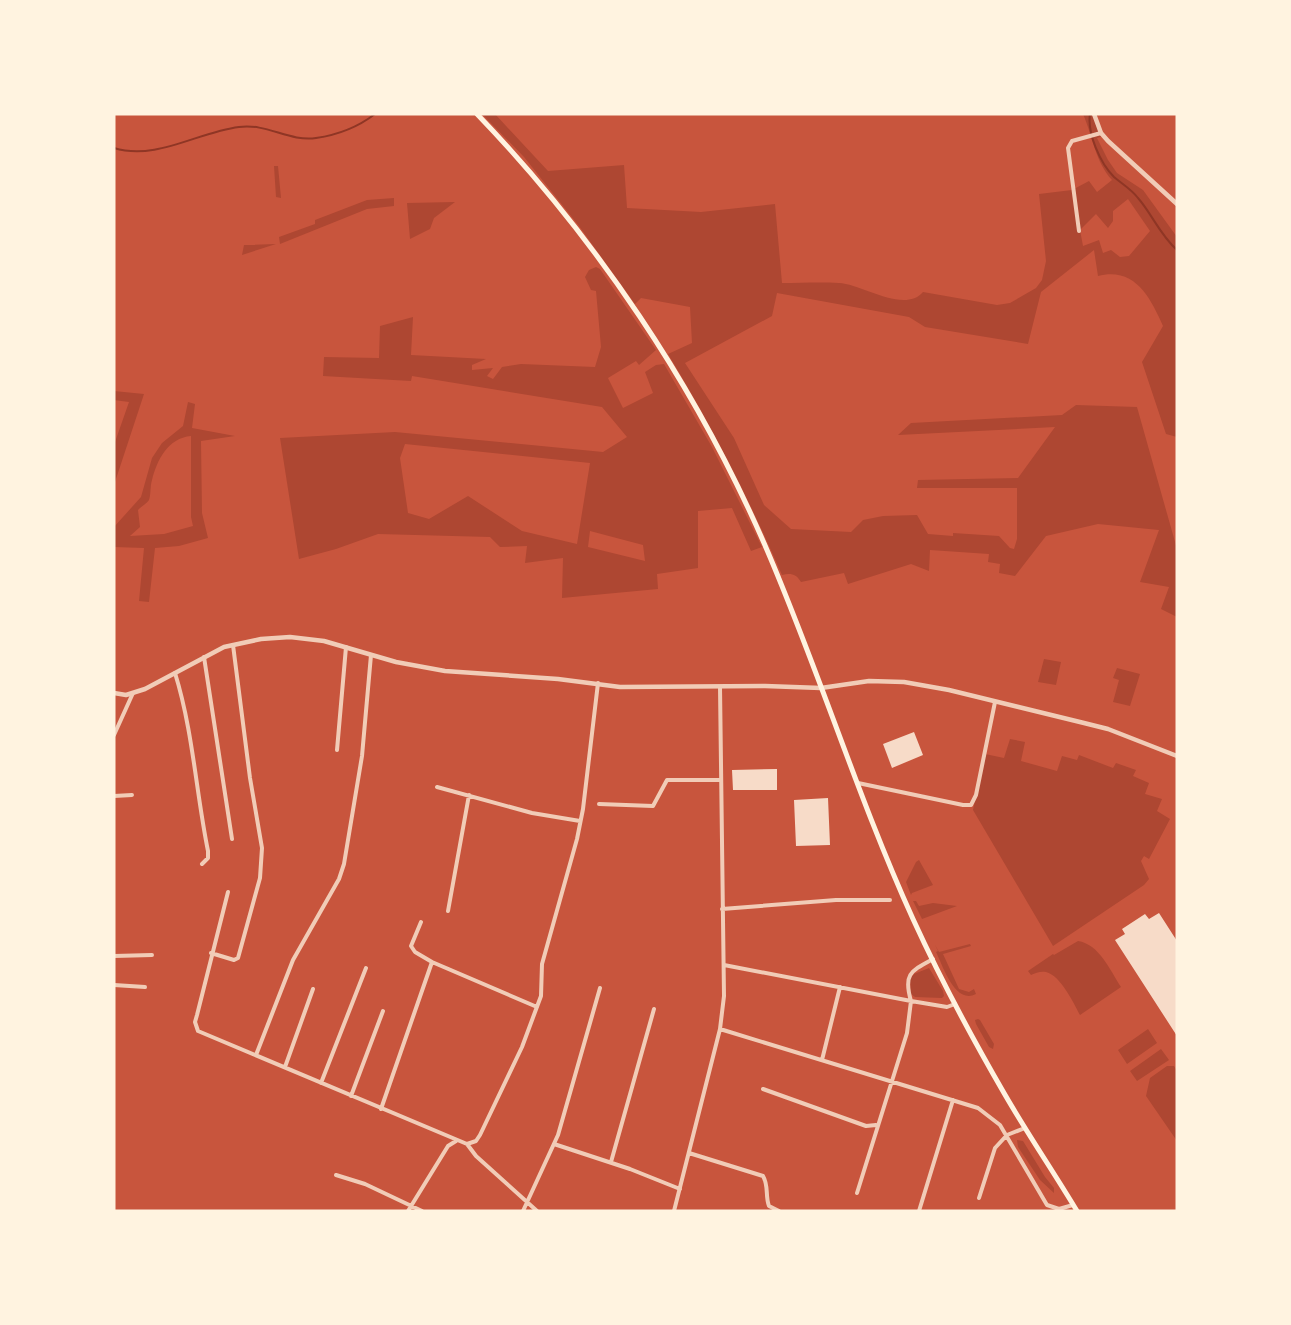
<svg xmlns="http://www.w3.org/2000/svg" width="1291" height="1325" viewBox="0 0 1291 1325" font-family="Helvetica,sans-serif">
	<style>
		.green { fill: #ae4732; fill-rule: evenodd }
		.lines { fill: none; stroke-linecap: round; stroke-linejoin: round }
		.stream { stroke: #8f3625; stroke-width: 2 }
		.building { fill: #f7dbc8 }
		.minor { stroke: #f1ccb7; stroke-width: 4 }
		.tertiary { stroke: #f1ccb7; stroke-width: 4.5 }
		.primary { stroke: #fff3e0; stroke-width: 5 }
	</style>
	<rect width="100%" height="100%" fill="#c8553d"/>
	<!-- green -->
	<path class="green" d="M482 114H495L548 171 624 165 627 208 701 212 775 204 782 283C800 283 820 282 839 283 862 284 904 314 923 292L997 305 1010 303 1036 288 1042 280 1046 261 1039 194 1072 190 1089 181 1097 192 1112 180C1095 161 1093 137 1083 114H1094L1103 136 1097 138 1108 160 1117 173 1143 190 1177 237V437L1166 434 1142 362 1163 326C1150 297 1135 267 1098 276L1094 250 1041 292 1028 344 925 327 909 317 777 293 772 316 685 363 734 438 764 505 791 529 851 532 863 520 883 516 917 515 928 534 953 536V533L999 536 1010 548 1014 549 1017 539V488H917L918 480 1018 478 1055 427 898 435 911 423 1062 415 1076 405 1137 407 1177 549V617L1161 609 1169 587 1140 582 1159 530 1098 524 1046 536 1015 576 999 573 1000 564 988 562 989 554 930 550 929 571 911 564 848 584 844 573 801 582C796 574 791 573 782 575 749 499 711 425 668 354L692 343 690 307 641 298 635 304 579 226 524 157ZM1128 199 1150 231 1129 256 1120 257 1111 250 1103 253 1099 240 1083 246 1080 230 1096 214 1108 228 1113 221V211Z
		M274 166H278L281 198 276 197Z
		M394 198V206L367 209 280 244 279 237 315 224V220L367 200Z
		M455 202 434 218 430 229 410 239 407 203Z
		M276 244 242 255 244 245Z
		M596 267 600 269 656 350 639 365 636 361 608 378 623 408 653 393 645 372 656 365 664 364 712 447 762 547 751 551 732 508 698 511V568L657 574 658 589 562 598 563 558 525 563 527 546 500 547 490 537 378 534 336 549 299 559 280 438 395 432 603 452 627 437 602 407 412 376 411 381 323 376 324 357 379 358 380 326 413 317 411 355 486 359 472 365V370L493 368 487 376 493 379 502 367 521 364 595 367 601 347 596 291 591 290 585 277 589 270ZM405 444 590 463 577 544 522 531 468 496 429 519 408 513 400 458ZM590 531 643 545 645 561 588 547Z
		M114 391 144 394 114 485V445L129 402 114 400Z
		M188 402 195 404 192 428 235 436 201 441 202 513 208 538 179 546 155 548 149 602 139 601 144 548 114 547V527L141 497 152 458 162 443 183 426ZM191 436V517L193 526 164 534 130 536 140 527 138 510C141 507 147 503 149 500 151 495 150 486 152 480 157 460 168 438 191 436Z
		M1044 659 1061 662 1056 685 1038 682Z
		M1117 668 1140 674 1130 706 1113 702 1119 680 1113 678Z
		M1010 739 1025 742 1021 761 1057 771 1062 756 1077 760 1079 755 1113 768 1116 763 1136 770 1133 776 1149 783 1145 794 1162 799 1157 811 1170 819 1149 859 1144 856 1141 861 1149 879 1144 885 1053 946 973 810 985 754 1004 758Z
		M919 860 933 885 912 893 911 895 906 882 916 862Z
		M913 901H916L919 906 933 903 957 906 922 919Z
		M1078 941C1099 944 1110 970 1121 987L1080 1015C1073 1002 1061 976 1046 972 1040 971 1036 973 1031 975L1028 971 1053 954 1054 955Z
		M970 944 971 946 943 954 959 989 969 992 974 989 976 994C955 1005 943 966 936 952L938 951 935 945 939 952Z
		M929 968 943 991 944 996 942 998 915 997 911 994 910 979 914 974Z
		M978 1019 980 1020 994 1044 993 1049 989 1047 976 1024 975 1020Z
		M1148 1029 1157 1043 1127 1064 1118 1050Z
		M1161 1049 1169 1060 1137 1081 1130 1071Z
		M1167 1066H1174L1177 1071V1141L1146 1096 1150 1078Z
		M1017 1140 1023 1141 1045 1177 1054 1188V1193L1040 1180 1018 1147Z"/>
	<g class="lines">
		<!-- stream -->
		<path class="stream" d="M1090 114C1087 133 1100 163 1114 177 1122 184 1131 189 1138 198 1152 214 1160 235 1177 250
			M114 148C156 161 198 132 239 127 267 123 289 142 316 138 337 135 358 127 375 114"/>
	</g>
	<!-- building -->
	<path class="building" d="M914 732 923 755 892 768 883 744Z
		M777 769V790H733L732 770Z
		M828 798 830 845 796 846 794 800Z
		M1159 913 1177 941V1036L1115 940 1125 934 1122 929 1145 914 1149 919Z"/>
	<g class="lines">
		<!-- minor -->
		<path class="minor" d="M1079 231 1068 148 1072 141 1101 133
			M204 657 232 839
			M175 673C193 731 196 792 208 851V858L202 864
			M114 735 133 693
			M337 750 346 647
			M858 783 963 805H971L976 795 995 702
			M437 787 532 813 580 821
			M114 796 132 795
			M599 804 653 806 667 780H720
			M228 892 197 1015 195 1022 198 1031 467 1144
			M722 909 836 900H890
			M448 911 469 795
			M421 922 411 946 415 952 432 962 537 1007
			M211 953 234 960 238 958 260 878 262 848 250 778 233 645
			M114 956 152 955
			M933 959C911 971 903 974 911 1001L947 1007 955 1004
			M724 965 911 1001 907 1033 857 1193
			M114 985 145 987
			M720 1029 978 1108 1000 1125 1047 1205 1059 1209 1073 1205
			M256 1055 293 960 339 879 344 864 362 756 371 655
			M822 1060 840 987
			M285 1067 313 989
			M321 1083 366 968
			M763 1089 866 1126 876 1125
			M351 1096 383 1011
			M381 1109 432 962
			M467 1144 476 1141 480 1135 522 1047 541 996 542 964 577 839 583 809 598 683
			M467 1144 476 1156 537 1211
			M554 1144 630 1169 680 1189
			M689 1153 763 1176C769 1186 765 1196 769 1206L779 1211
			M611 1162 654 1009
			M336 1175 365 1184 422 1211
			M979 1198 995 1148 1007 1135 1025 1128
			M408 1211 448 1146 456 1141
			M523 1211 558 1135 600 988
			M674 1211 720 1029 724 996 720 687
			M919 1211 953 1100"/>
		<!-- tertiary -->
		<path class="tertiary" d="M1094 114 1101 133 1108 141 1177 204
			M114 693 126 695 145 689 224 647 261 639 290 637 324 641 396 662 445 671 558 679 620 687 765 686 821 688 869 681 904 682 949 690 1084 723 1108 729 1177 756"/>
		<!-- primary -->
		<path class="primary" d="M477 114C596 238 695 385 764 543 818 667 857 796 913 919 940 978 971 1036 1004 1093 1027 1133 1053 1171 1077 1211"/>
	</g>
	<!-- border -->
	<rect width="1291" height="1325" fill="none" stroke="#fff3e0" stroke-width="231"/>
</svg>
